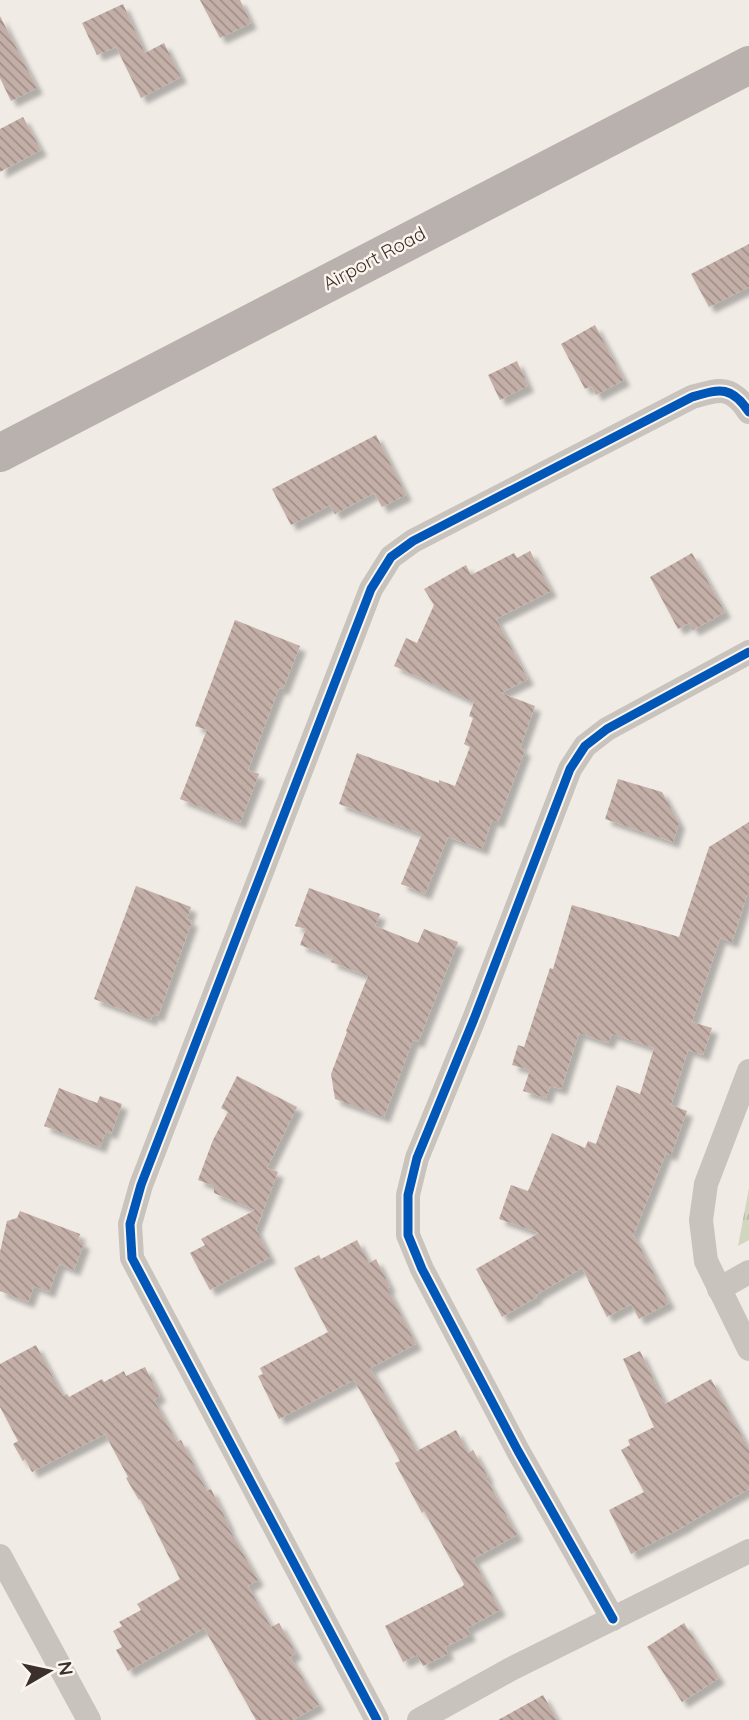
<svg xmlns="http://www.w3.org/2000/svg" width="749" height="1720" viewBox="0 0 749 1720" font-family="Quicksand,sans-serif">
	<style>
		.grass { fill: url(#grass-tufts) }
		.building { fill: url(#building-back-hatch); filter: url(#shadow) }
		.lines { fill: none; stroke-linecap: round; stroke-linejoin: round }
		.minor { stroke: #c9c3be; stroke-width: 24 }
		.primary { stroke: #b8b1ad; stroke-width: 38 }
		.cycleway-casing { stroke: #fbf5ee; stroke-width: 13 }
		.cycleway { stroke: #0057b8; stroke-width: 9 }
		.labels { text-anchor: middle; stroke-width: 5; stroke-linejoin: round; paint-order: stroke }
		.street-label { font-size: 19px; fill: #3b302b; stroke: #fbf5ee }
	</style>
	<defs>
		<pattern id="grass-tufts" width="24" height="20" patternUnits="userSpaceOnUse" patternTransform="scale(1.75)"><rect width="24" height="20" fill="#d1d6bf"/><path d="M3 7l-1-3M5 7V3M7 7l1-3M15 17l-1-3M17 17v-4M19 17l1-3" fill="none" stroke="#b4b8a4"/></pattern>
		<pattern id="building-back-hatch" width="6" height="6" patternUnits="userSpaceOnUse" patternTransform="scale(1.75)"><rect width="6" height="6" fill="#c3afa7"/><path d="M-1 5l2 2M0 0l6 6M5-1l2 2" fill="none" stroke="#a08f88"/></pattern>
		<filter id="shadow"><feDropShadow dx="6" dy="6" stdDeviation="2" flood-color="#0004"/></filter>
	</defs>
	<rect width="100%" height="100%" fill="#f0ebe5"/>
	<!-- grass -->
	<path class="grass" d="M749 1188V1240L738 1246Z"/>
	<!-- building -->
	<path class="building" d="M200 0H240L251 23 220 38Z
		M123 4 145 53 164 43 181 77 141 98 116 47 97 55 82 23Z
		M0 16 37 88 11 101 0 78Z
		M23 117 41 150 0 172V129Z
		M749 244V287L709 307 691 274Z
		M595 325 624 380 596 395 591 386 585 389 561 344Z
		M517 361 528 386 500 400 488 375Z
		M376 435 406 495 382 507 374 493 335 514 330 505 291 525 272 489Z
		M530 551 551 591 496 619 528 679 501 693 535 706 520 748 525 750 498 822 492 820 482 849 448 837 425 894 401 884 422 834 339 804 357 753 439 783V780L455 786 470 747 464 744 473 718 469 716 474 702 394 666 406 638 417 643 434 605 424 589 466 565 471 575 514 553 517 558Z
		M692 553 725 612 693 630 689 623 678 629 650 577Z
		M235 620 300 646 283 689 279 688 248 770 259 774 240 823 180 799 207 730 195 726Z
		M618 779 662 792 679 823 673 842 605 819Z
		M749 822V894L747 895 732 942 720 938 692 1022 712 1028 703 1055 688 1050 671 1105 687 1111 671 1155 666 1153 633 1236 635 1237 669 1303 639 1319 631 1304 607 1317 582 1268 536 1295 537 1297 502 1317 476 1269 539 1233 499 1219 511 1185 528 1191 552 1133 585 1148 588 1141 596 1144 617 1085 640 1094 654 1048 612 1034 608 1043 579 1033 561 1089 550 1086 546 1098 523 1091 530 1070 512 1065 518 1045 524 1047 550 968 553 969 572 905 679 937 709 847Z
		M136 886 191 907 187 919 192 921 158 1016 153 1014 151 1020 94 999Z
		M309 888 380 914 375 926 418 943 424 929 458 942 418 1042 413 1040 384 1117 335 1099 331 1074 347 1032 346 1031 368 976 331 962 333 957 300 945 306 929 295 926Z
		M237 1076 297 1107 267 1168 278 1172 256 1229 270 1257 210 1290 190 1253 205 1245 201 1239 255 1210 214 1193V1186L198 1180 213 1140 228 1112 221 1108Z
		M59 1088 97 1103 100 1096 122 1104 111 1134 106 1131 100 1147 44 1126Z
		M20 1211 80 1234 78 1240 84 1243 74 1270 59 1264 49 1292 34 1286 28 1302 0 1291V1252L7 1221 17 1218Z
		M357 1240 369 1263 376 1259 390 1287 387 1288 416 1344 370 1368 417 1451 456 1430 468 1453 473 1450 488 1477 486 1478 517 1535 473 1559 500 1610 467 1628 470 1635 445 1647 448 1654 423 1666 417 1655 403 1662 385 1626 463 1586 464 1584 424 1511 422 1513 395 1463 400 1461 354 1380 279 1419 258 1376 263 1374 260 1368 328 1332 294 1268 319 1255 321 1259Z
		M36 1345 63 1396 67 1394 69 1397 102 1379 104 1382 124 1371 126 1376 145 1367 160 1396 154 1400 177 1442 181 1440 207 1491 211 1489 229 1526 228 1527 258 1580 248 1586 271 1627 279 1623 296 1653 290 1657 319 1705 293 1720H256L204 1628 128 1671 116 1650 122 1647 113 1631 122 1626 119 1622 141 1610 137 1604 180 1579 140 1499 139 1500 126 1478 128 1477 105 1434 32 1472 25 1459 23 1461 13 1444 18 1441 0 1407V1364Z
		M640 1351 665 1404 711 1379 749 1449V1489L687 1524V1525L631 1554 609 1510 644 1492 621 1450 630 1445 628 1440 654 1427 623 1359Z
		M684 1623 719 1678 682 1702 647 1647Z
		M543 1695 557 1720H498Z"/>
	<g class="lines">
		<!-- minor -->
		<path class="minor" d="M749 1071 706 1184 701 1220 706 1261 749 1349
			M719 1289 749 1272
			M0 1556 89 1720
			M613 1619 518 1451 422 1269 408 1235V1195L417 1158 474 1019 570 769 585 746 607 729 749 652
			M377 1720 132 1258 130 1224 141 1185 371 589 391 557 413 541 692 397C720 389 731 385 749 412
			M419 1720 511 1669 749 1551"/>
		<!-- primary -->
		<path class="primary" d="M0 453 749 65"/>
		<defs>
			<path id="cycleway" d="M613 1619 518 1451 422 1269 408 1235V1195L417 1158 474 1019 570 769 585 746 607 729 749 652
				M377 1720 132 1258 130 1224 141 1185 371 589 391 557 413 541 692 397C720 389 731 385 749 412"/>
		</defs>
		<!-- cycleway casing -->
		<use href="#cycleway" class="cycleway-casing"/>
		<!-- cycleway -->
		<use href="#cycleway" class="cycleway"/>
	</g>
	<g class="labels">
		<!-- street labels -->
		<g class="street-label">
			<text transform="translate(374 258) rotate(-28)" y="7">Airport Road</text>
		</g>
	</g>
	<!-- north arrow -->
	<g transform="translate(49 1671) rotate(81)" stroke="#fbf5ee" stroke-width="5" paint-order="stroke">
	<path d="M0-5L12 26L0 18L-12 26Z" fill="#3b302b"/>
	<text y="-10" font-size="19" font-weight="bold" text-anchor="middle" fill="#3b302b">N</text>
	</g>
</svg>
